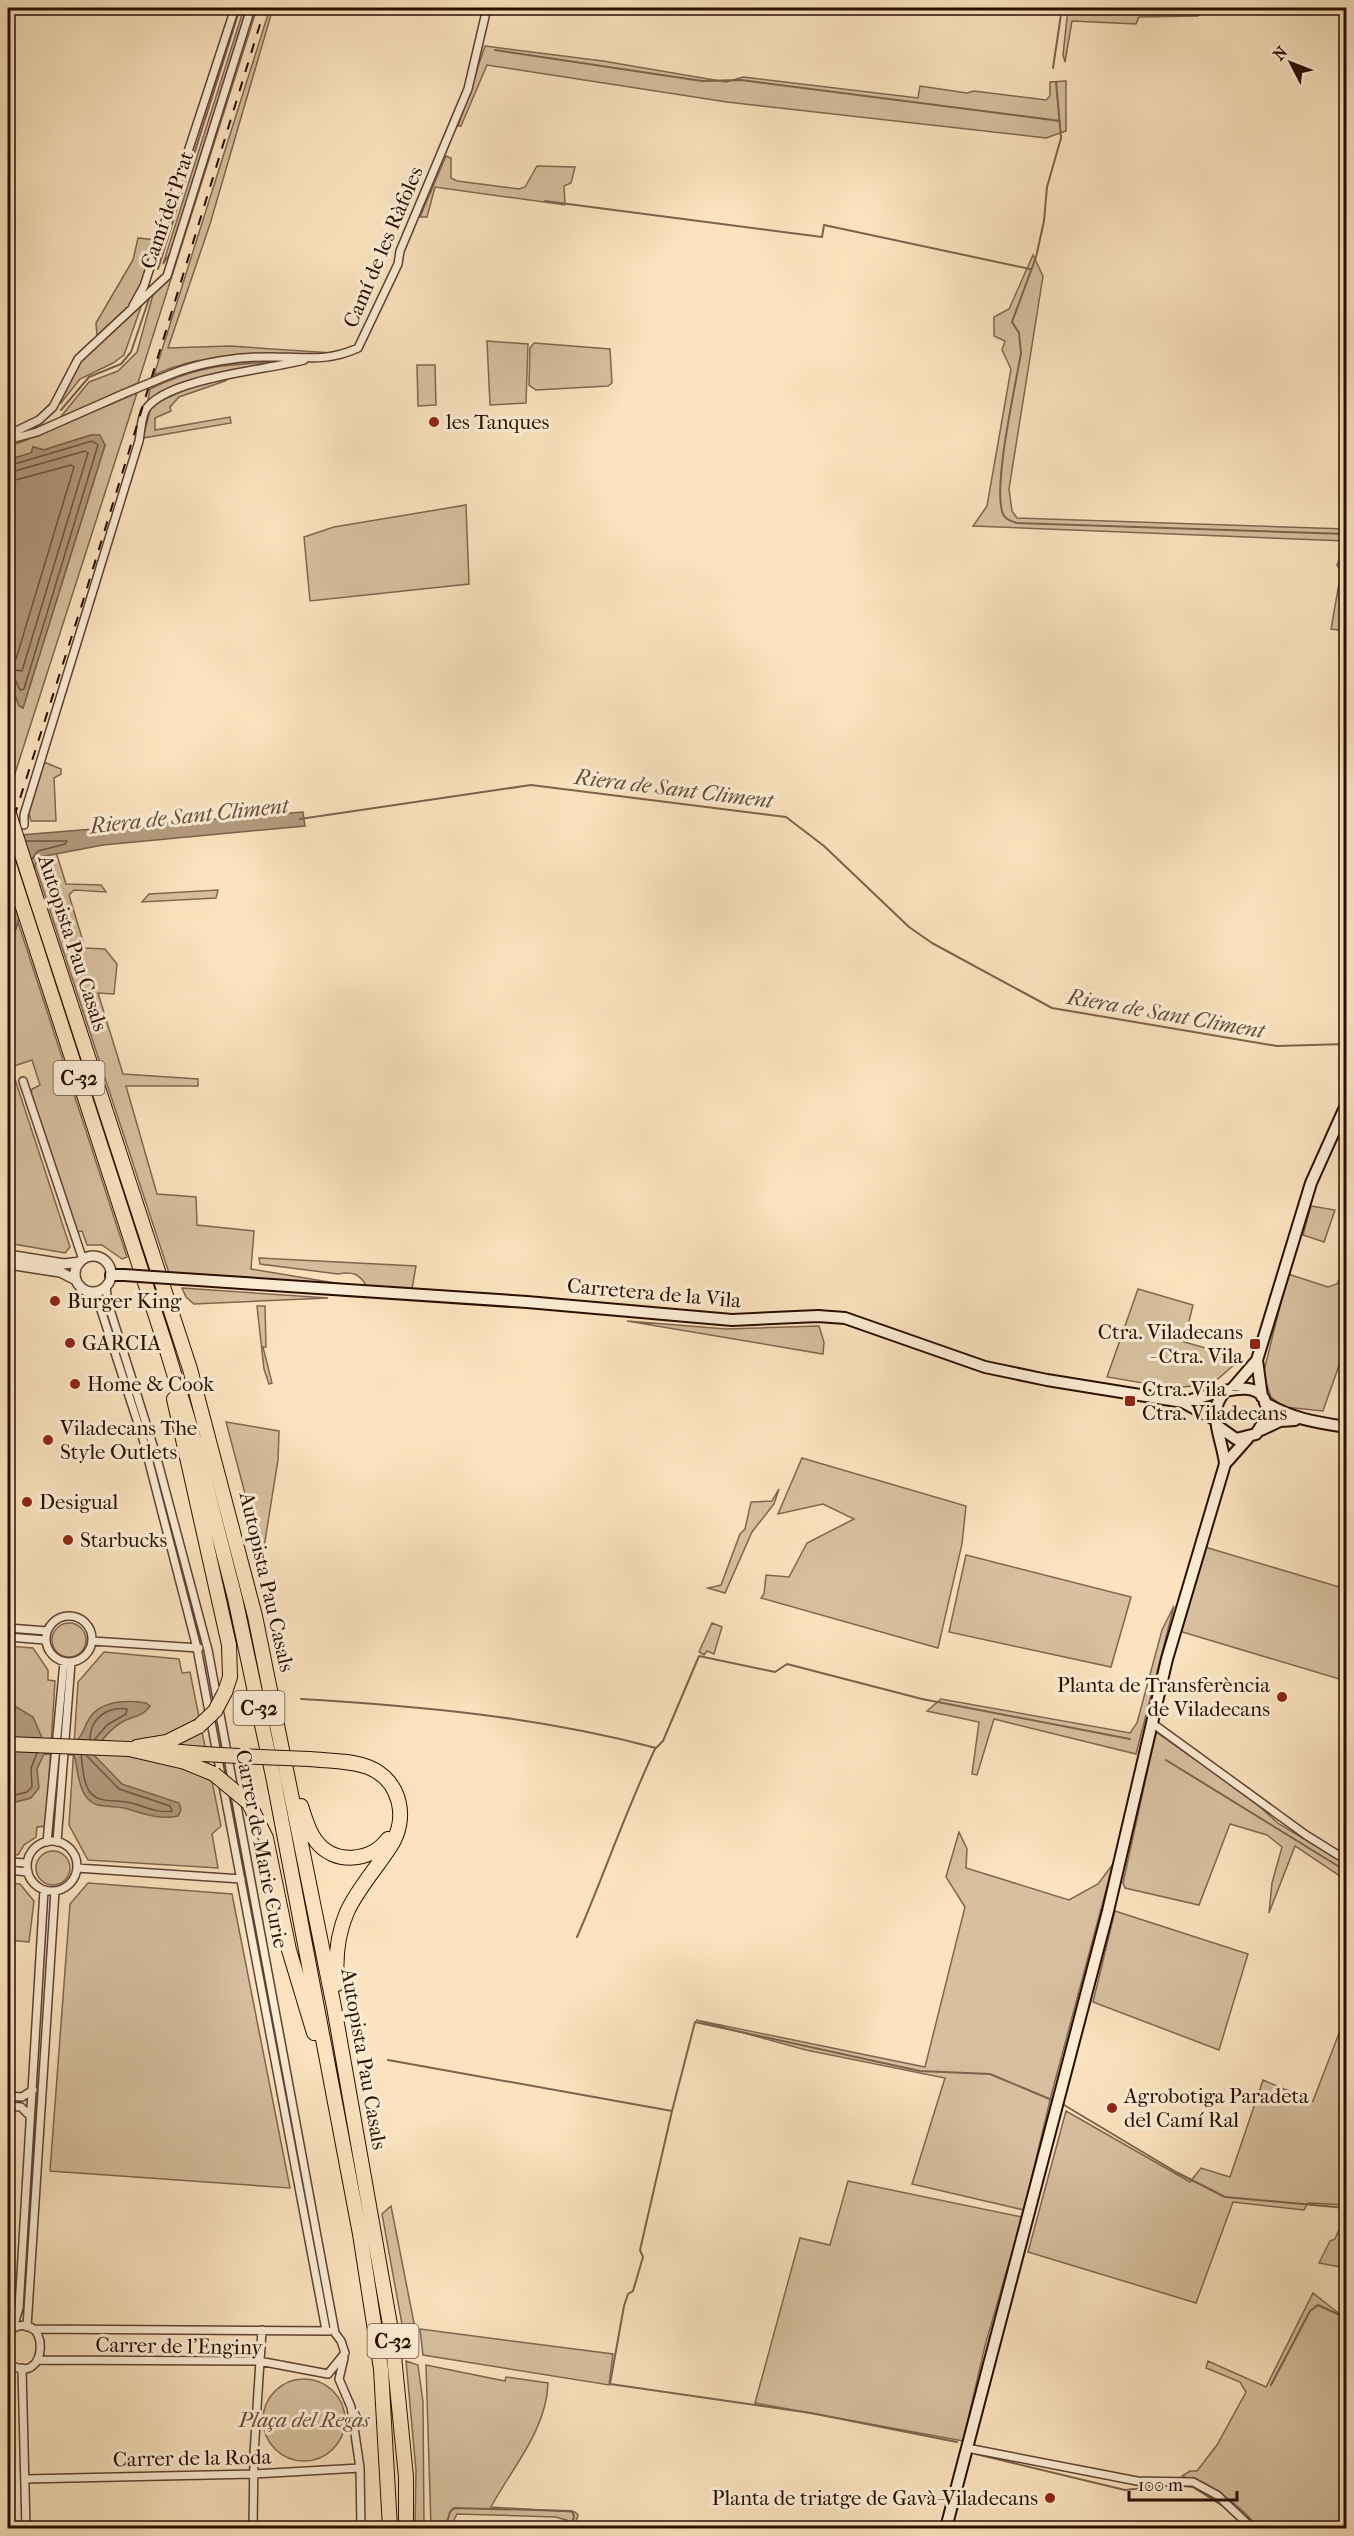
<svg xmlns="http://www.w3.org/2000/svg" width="1354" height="2536" viewBox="0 0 1354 2536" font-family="'IM FELL French Canon',serif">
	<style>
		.green { fill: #d7bf9f; stroke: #806650; stroke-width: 1.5 }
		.water { fill: #b49a7e; stroke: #7c624c; stroke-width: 1.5 }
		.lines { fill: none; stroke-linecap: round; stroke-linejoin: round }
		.shore { stroke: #6e543f; stroke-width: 1.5 }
		.stream { stroke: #7c624c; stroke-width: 2 }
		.minor-casing { stroke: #5e4230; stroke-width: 10 }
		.tertiary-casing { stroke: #5e4230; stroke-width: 12 }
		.secondary-casing { stroke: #290d00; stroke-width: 14 }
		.motorway-casing { stroke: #290d00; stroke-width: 16 }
		.minor { stroke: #fcedd5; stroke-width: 7 }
		.tertiary { stroke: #fcedd5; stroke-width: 9 }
		.secondary { stroke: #fcedd5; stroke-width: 10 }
		.motorway { stroke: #fbe3bf; stroke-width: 14 }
		.rail { stroke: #290d00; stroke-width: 2; stroke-dasharray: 10 10; stroke-linecap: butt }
		.minor-bridge-casing { stroke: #5e4230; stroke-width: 10; stroke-linecap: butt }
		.secondary-bridge-casing { stroke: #290d00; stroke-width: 14; stroke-linecap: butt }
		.motorway-bridge-casing { stroke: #290d00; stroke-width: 16; stroke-linecap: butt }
		.minor-bridge { stroke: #fcedd5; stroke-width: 7 }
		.secondary-bridge { stroke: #fcedd5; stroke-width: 10 }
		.motorway-bridge { stroke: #fbe3bf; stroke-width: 14 }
		.poi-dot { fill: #8f2418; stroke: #fcedd5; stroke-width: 2 }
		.labels { text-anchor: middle; stroke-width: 6; stroke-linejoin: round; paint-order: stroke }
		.shield { fill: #fcedd5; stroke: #685040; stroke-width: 1.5 }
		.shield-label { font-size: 20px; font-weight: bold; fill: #290d00 }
		.street-label { font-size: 21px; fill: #290d00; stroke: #fcedd5 }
		.poi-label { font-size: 21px; fill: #290d00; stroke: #fcedd5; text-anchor: start }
		.park-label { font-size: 21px; font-style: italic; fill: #664b38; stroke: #fcedd5 }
		.water-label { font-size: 22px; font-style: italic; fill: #684c39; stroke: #fcedd5 }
	</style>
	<rect width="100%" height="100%" fill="#fbe3bf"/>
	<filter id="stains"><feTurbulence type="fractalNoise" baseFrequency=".00333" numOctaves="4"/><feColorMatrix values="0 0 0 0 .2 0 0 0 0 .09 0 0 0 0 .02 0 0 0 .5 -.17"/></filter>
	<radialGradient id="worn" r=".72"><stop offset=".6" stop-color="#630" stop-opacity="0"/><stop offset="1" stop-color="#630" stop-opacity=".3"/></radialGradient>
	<!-- green -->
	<path class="green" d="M244 8H249L171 252 163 264Z
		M253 8H257L138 383 59 419 89 382 118 371 137 352 154 291 168 278Z
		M270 8H273L210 224 168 348 230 346 333 353C274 357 209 348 154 375Z
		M1068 8H1200L1198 16 1139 17 1136 24 1072 21 1065 62 1063 55Z
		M485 46 603 61 726 82 743 77 918 98 920 86 967 93 974 91 1046 100 1050 96V82L1066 81V131L1046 138 727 102 487 65 461 126H458Z
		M446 156 451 158V178L457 181 519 189 525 187 537 166 575 167 571 183 564 186 565 205 435 187 427 217H420Z
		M138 238 156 240 142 286 131 304 97 336 96 323 133 260Z
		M1033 255 1043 276 1009 489 1012 511 1017 518 1346 529V541L973 526 987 506 1011 369 1002 350 1005 341 994 336V317L1009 309Z
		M142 304 124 355 113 363 80 379 61 403 57 404 72 373 88 351Z
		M487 341 528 344 526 403 490 405Z
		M534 343 610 349 612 383 608 386 536 390 529 385 530 348Z
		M272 362 274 363 230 370 148 400 150 389C198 366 221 365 272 362Z
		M417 365H435L436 405 418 406Z
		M231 376 225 381 179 397 170 407 171 411 155 418V430L230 417 231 423 143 438 151 407 156 403 191 387Z
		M137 393 10 789 8 783 13 766 8 748V676L19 706 23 708 105 445 91 435 44 450 33 447 31 453 8 460V445L19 443Z
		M466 505 469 584 310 601 304 537 334 527Z
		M1344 547H1346V631L1331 629 1341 572 1337 565Z
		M44 762 61 769V774L54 778 56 821H31L29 813Z
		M56 852 66 884 101 885 106 892 74 890 69 895 85 948 105 949 117 964 114 994 98 993 123 1074 198 1079V1086H126L157 1194 196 1197 197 1225 254 1231 251 1269 341 1284 169 1273 35 865 40 857Z
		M218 890 216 898 142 902 149 894Z
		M18 922 127 1257 122 1259 102 1245H87L82 1231 77 1232 31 1095 32 1089 40 1085 32 1060 11 1067 70 1247 65 1253 8 1243V946L10 948Z
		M1311 1206 1335 1210 1324 1242 1303 1235Z
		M259 1258 416 1266 412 1289 367 1287C360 1274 353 1271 338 1274L260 1264Z
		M1346 1264V1346L1325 1405 1323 1411 1284 1407 1271 1397 1263 1375 1288 1274 1328 1287 1337 1284Z
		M182 1288 328 1298 194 1304 186 1297Z
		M1138 1289 1193 1305 1184 1342 1242 1358 1212 1384 1173 1388 1107 1377Z
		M257 1306H265L266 1347H263L272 1383 269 1384 264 1369Z
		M627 1321 726 1329 819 1326 824 1342 823 1354Z
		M226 1422 279 1431 278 1460 264 1547 260 1550Z
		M802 1458 966 1506 962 1544 938 1648 761 1598 764 1594 766 1575 789 1577 807 1543 854 1519 823 1504 778 1514Z
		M779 1489 774 1504 752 1532 725 1593 708 1588 721 1585 740 1534 745 1529 751 1502 772 1501Z
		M1205 1547 1346 1589V1681L1179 1631Z
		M966 1555 1131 1597 1111 1667 949 1632Z
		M1174 1606 1136 1754 994 1719 977 1775 972 1774 979 1722 927 1711 941 1699 1130 1733 1137 1723 1162 1630Z
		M712 1623 722 1627 714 1654 707 1651 704 1655 699 1652Z
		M52 1640a17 17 0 1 1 34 0a17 17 0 1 1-34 0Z
		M8 1646 33 1648 48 1670V1680L55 1681 46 1826 37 1827 36 1837 24 1845 18 1855 8 1854Z
		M104 1652 179 1659 182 1673 190 1672 221 1826 212 1834 218 1868 88 1860 69 1825 78 1682Z
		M1156 1732 1250 1798 1279 1824 1346 1864V1880L1295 1846 1269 1913 1272 1883 1282 1847 1267 1835 1230 1824 1199 1905 1125 1888 1123 1883Z
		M959 1832 967 1849 966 1868 1069 1900 1098 1884 1113 1864 1051 2096 1024 2210 912 2184 945 2078 806 2050 696 2020 925 2067 965 1907 946 1877Z
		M36 1868a17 17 0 1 1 34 0a17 17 0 1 1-34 0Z
		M8 1883 20 1884 34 1901 29 1942 8 1940Z
		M88 1883 232 1894 290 2188 50 2171 70 1904Z
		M1115 1911 1248 1954 1219 2050 1093 2002Z
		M1346 2015V2205L1308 2203 1304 2210 1233 2202 1196 2303 1028 2252 1066 2111 1190 2182 1201 2168 1230 2177 1263 2080 1313 2101Z
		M848 2181 1022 2217 985 2346 963 2441 755 2403 800 2238 830 2245Z
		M391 2206 415 2328V2348L407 2352 382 2214Z
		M1340 2209 1346 2210V2268L1319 2263 1330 2241 1335 2239 1343 2220Z
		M1313 2293 1341 2315 1346 2308V2528H1258C1239 2503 1212 2486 1182 2476L1190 2471H1197L1217 2445 1246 2392 1240 2382 1206 2368 1208 2361 1266 2387Z
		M420 2329 613 2354 609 2385 423 2355Z
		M406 2361 418 2365 423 2402 424 2528H415L416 2470Z
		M426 2365 505 2381 506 2377 548 2383C547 2429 512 2468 491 2507L575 2512 578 2515 574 2528H565L567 2520 555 2517 457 2514 450 2528H431Z
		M263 2420a41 41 0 1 1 82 0a41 41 0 1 1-82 0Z"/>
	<!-- water -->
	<path class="water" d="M91 435H100L105 445 23 708 19 706 8 676V460L31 453 33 447 44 450Z
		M303 812 305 826 103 845 40 857 35 865 10 948 8 946V836Z
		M8 1702 33 1717 43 1740 75 1742C84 1735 83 1728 89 1719 100 1700 127 1700 146 1703L150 1706C144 1715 136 1716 126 1720 111 1727 101 1740 93 1754L122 1784 179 1803 181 1810 178 1816C161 1820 144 1814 128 1809 114 1804 94 1811 85 1795 77 1783 78 1768 74 1755L44 1754 37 1769 39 1788 31 1798 8 1804Z"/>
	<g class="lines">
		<!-- shore -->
		<path class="shore" d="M8 466 92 441 98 445 24 689 20 690 15 679 8 677
			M8 473 85 451 88 453 22 671 8 669
			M8 482 71 465 74 467 16 659 8 660
			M26 841H67L65 844 38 851 32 859
			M90 1739C90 1719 107 1706 127 1709L126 1714 107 1725 95 1739
			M81 1755C83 1767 83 1783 90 1792 98 1803 114 1800 126 1802 141 1804 155 1814 172 1811L170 1806 119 1789 87 1756
			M8 1797 27 1792 32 1787 31 1768 37 1753"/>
		<!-- stream -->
		<path class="stream" d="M495 50 702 81 741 80 1060 121
			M1053 68 1062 8
			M1056 82 1061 138 1047 187 1044 221 1036 257 1012 322 1019 333 1021 353C1015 388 994 481 1002 511 1004 519 1009 520 1016 523L1346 534
			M545 201 822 237 824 225 1030 269
			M158 269 240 8
			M61 410 89 377 121 364 131 352 149 299
			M300 819 531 785 786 817 824 846 909 927 932 943 1052 1008 1277 1046 1346 1044
			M301 1699C420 1706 540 1717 656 1748L663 1741 699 1656 775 1672 787 1664 922 1699 1130 1739
			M1166 1760 1346 1871
			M577 1937C604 1875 626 1810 655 1749
			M388 2060 672 2111 640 2250 643 2257 633 2291 628 2294 624 2306 610 2384 811 2413 957 2442
			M1064 2105 1176 2172 1225 2197 1346 2208
			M672 2111 695 2022 920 2071 990 2074 1052 2100
			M1271 2385 1310 2311 1318 2305 1346 2318
			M976 2454 1125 2490 1172 2485 1193 2487 1226 2508
			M445 2528 450 2512 454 2508 572 2511 574 2516 571 2528"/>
		<defs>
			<path id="minor" d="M133 306 144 286 235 8
				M169 375C200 362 241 356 275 357 306 357 327 362 358 348L398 264 400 251 468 89 487 8
				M8 435 39 420 53 407 78 359 167 276 251 8
				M8 440 37 432 123 394
				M24 825V815L139 441C141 431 141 417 146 409 167 378 267 370 304 360
				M23 1081 83 1260
				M106 1287 108 1303 156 1455 208 1650 335 2333 341 2341 345 2353
				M92 1292 101 1310 143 1439 197 1648 326 2330
				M46 1639a23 23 0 1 1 46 0a23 23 0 1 1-46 0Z
				M8 1628 47 1631
				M8 1637 45 1640
				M92 1641 199 1648
				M1152 1723 1306 1835 1346 1860
				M27 1866a25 25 0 1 1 50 0a25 25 0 1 1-50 0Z
				M47 1842 64 1662
				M57 1842 71 1663
				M8 1862 27 1863
				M77 1868 241 1879
				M8 1870 28 1872
				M8 2096 22 2097 33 2090
				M8 2106 21 2107 30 2116
				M27 2327 55 1891
				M13 2328 19 2308 44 1890
				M32 2329 329 2331
				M8 2331C52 2303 50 2392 8 2363
				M344 2358 339 2379 351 2407 360 2468 361 2528
				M37 2360 259 2361 328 2374 345 2353
				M22 2368 26 2528
				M967 2448 1137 2481 1193 2482 1217 2495 1252 2528
				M25 2479 254 2474 360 2468
				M253 2528 254 2454 262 2330"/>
			<path id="tertiary" d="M8 1255 64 1264 80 1262
				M75 1274a18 18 0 1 1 36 0a18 18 0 1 1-36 0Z
				M8 1264 60 1272 76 1280"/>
			<path id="secondary" d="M111 1275H124
				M183 1279 527 1302 732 1320 818 1316 845 1318 985 1367 1047 1380 1183 1402 1216 1420
				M1257 1360 1262 1397
				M1232 1389 1257 1360 1311 1183 1346 1105
				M1183 1402C1208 1397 1273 1367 1266 1418L1256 1434 1236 1439 1219 1427
				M1265 1403C1293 1419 1315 1422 1346 1427
				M1261 1430 1280 1421 1295 1420
				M1225 1464 1248 1438
				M946 2528 1108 1911 1167 1659 1225 1464C1223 1441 1206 1412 1224 1393"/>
			<path id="motorway" d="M8 861 165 1344 196 1446 235 1598 274 1781 360 2234 381 2369 390 2528
				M38 904 190 1369 255 1616 334 2007 392 2336 406 2477V2528
				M174 1399 229 1645 230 1677 225 1692
				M137 1747 167 1742 199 1726
				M129 1749 185 1762 214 1774
				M170 1751 204 1754
				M238 1756 260 1757
				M309 1759C328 1761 349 1760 368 1767 401 1780 409 1819 390 1847 376 1869 358 1888 347 1912 337 1935 335 1959 337 1984
				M249 1803 266 1838 289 1950 314 2033
				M301 1806C305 1818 308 1831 316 1841 334 1865 371 1862 388 1839"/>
		</defs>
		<!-- minor casing -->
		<use href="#minor" class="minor-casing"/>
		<!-- tertiary casing -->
		<use href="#tertiary" class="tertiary-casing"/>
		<!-- secondary casing -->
		<use href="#secondary" class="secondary-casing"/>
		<!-- motorway casing -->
		<use href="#motorway" class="motorway-casing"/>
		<!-- minor -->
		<use href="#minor" class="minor"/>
		<!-- tertiary -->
		<use href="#tertiary" class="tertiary"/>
		<!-- secondary -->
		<use href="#secondary" class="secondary"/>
		<!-- motorway -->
		<use href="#motorway" class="motorway"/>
		<!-- rail -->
		<path class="rail" d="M8 836 83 601 265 8"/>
		<defs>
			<path id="minor-bridge" d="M123 394 169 375"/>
			<path id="secondary-bridge" d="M124 1275 183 1279"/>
			<path id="motorway-bridge" d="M8 811 38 904
				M199 1726 215 1711 225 1692
				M8 1744 129 1749
				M204 1754 238 1756
				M260 1757 309 1759
				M214 1774 249 1803"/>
		</defs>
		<!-- minor-bridge casing -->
		<use href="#minor-bridge" class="minor-bridge-casing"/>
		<!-- secondary-bridge casing -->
		<use href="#secondary-bridge" class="secondary-bridge-casing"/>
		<!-- motorway-bridge casing -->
		<use href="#motorway-bridge" class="motorway-bridge-casing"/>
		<!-- minor-bridge -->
		<use href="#minor-bridge" class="minor-bridge"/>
		<!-- secondary-bridge -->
		<use href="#secondary-bridge" class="secondary-bridge"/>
		<!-- motorway-bridge -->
		<use href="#motorway-bridge" class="motorway-bridge"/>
	</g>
	<!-- markers -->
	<g class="poi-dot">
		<circle cx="434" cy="422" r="6"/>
		<circle cx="55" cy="1301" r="6"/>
		<circle cx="70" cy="1343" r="6"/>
		<rect x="1249" y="1338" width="12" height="12" rx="3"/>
		<circle cx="75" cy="1384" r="6"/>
		<rect x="1124" y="1395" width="12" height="12" rx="3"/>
		<circle cx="48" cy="1440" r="6"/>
		<circle cx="27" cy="1502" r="6"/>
		<circle cx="68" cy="1540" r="6"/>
		<circle cx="1282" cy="1697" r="6"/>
		<circle cx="1112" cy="2108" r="6"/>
		<circle cx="1050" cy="2498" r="6"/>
	</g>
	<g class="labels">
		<!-- shield labels -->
		<g class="shield">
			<rect x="53.5" y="1061" width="51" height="34" rx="4.5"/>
			<rect x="233.5" y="1691" width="51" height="34" rx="4.5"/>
			<rect x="367.5" y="2324" width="51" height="34" rx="4.5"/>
		</g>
		<g class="shield-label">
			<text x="79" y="1085">C-32</text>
			<text x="259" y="1715">C-32</text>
			<text x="393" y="2348">C-32</text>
		</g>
		<!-- street labels -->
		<g class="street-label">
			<text transform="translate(167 210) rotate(-71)" y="7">Camí del Prat</text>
			<text transform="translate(383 247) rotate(-67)" y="7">Camí de les Ràfoles</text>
			<text transform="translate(73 943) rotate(72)" y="7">Autopista Pau Casals</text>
			<text transform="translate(654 1293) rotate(5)" y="7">Carretera de la Vila</text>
			<text transform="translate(267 1582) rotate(77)" y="7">Autopista Pau Casals</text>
			<text transform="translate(262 1849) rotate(79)" y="7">Carrer de Marie Curie</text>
			<text transform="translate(364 2059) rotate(80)" y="7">Autopista Pau Casals</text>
			<text transform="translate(179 2346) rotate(1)" y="7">Carrer de l'Enginy</text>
			<text transform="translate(192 2458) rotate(-1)" y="7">Carrer de la Roda</text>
		</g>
		<!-- poi labels -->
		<g class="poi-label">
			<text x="446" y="429">les Tanques</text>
			<text x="67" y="1308">Burger King</text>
			<text x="1243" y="1339" text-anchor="end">Ctra. Viladecans<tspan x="1243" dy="24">- Ctra. Vila</tspan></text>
			<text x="82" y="1350">GARCIA</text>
			<text x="87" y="1391">Home &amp; Cook</text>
			<text x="1142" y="1396">Ctra. Vila -<tspan x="1142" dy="24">Ctra. Viladecans</tspan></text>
			<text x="60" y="1435">Viladecans The<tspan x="60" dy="24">Style Outlets</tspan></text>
			<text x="39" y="1509">Desigual</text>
			<text x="80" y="1547">Starbucks</text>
			<text x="1270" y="1692" text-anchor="end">Planta de Transferència<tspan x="1270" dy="24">de Viladecans</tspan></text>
			<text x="1124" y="2103">Agrobotiga Paradeta<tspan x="1124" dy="24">del Camí Ral</tspan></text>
			<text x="1038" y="2505" text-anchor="end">Planta de triatge de Gavà-Viladecans</text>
		</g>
		<!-- park labels -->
		<g class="park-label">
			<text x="304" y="2427">Plaça del Regàs</text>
		</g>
		<!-- water labels -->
		<g class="water-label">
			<text transform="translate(674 788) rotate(7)" y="8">Riera de Sant Climent</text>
			<text transform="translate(189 815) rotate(-6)" y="8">Riera de Sant Climent</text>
			<text transform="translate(1166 1013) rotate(10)" y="8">Riera de Sant Climent</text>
		</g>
	</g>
	<!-- margin -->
	<rect width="1354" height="2536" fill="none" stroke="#fbe3bf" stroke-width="30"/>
	<rect x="9" y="9" width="1336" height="2518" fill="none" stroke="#290d00" stroke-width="3"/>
	<rect x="15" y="15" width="1324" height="2506" fill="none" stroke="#290d00" stroke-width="1.5"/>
	<!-- north arrow -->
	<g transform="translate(1291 63) rotate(312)" stroke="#fcedd5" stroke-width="4.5" paint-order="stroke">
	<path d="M0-4.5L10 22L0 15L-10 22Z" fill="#290d00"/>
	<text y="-9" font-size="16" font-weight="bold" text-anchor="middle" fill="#290d00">N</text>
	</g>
	<!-- scale -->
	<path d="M1129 2491v9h108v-9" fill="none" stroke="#290d00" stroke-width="3"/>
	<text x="1138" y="2491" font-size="18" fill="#290d00" stroke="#fcedd5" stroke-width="4.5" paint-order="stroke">100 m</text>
	<rect width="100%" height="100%" filter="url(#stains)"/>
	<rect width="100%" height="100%" fill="url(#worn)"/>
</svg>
